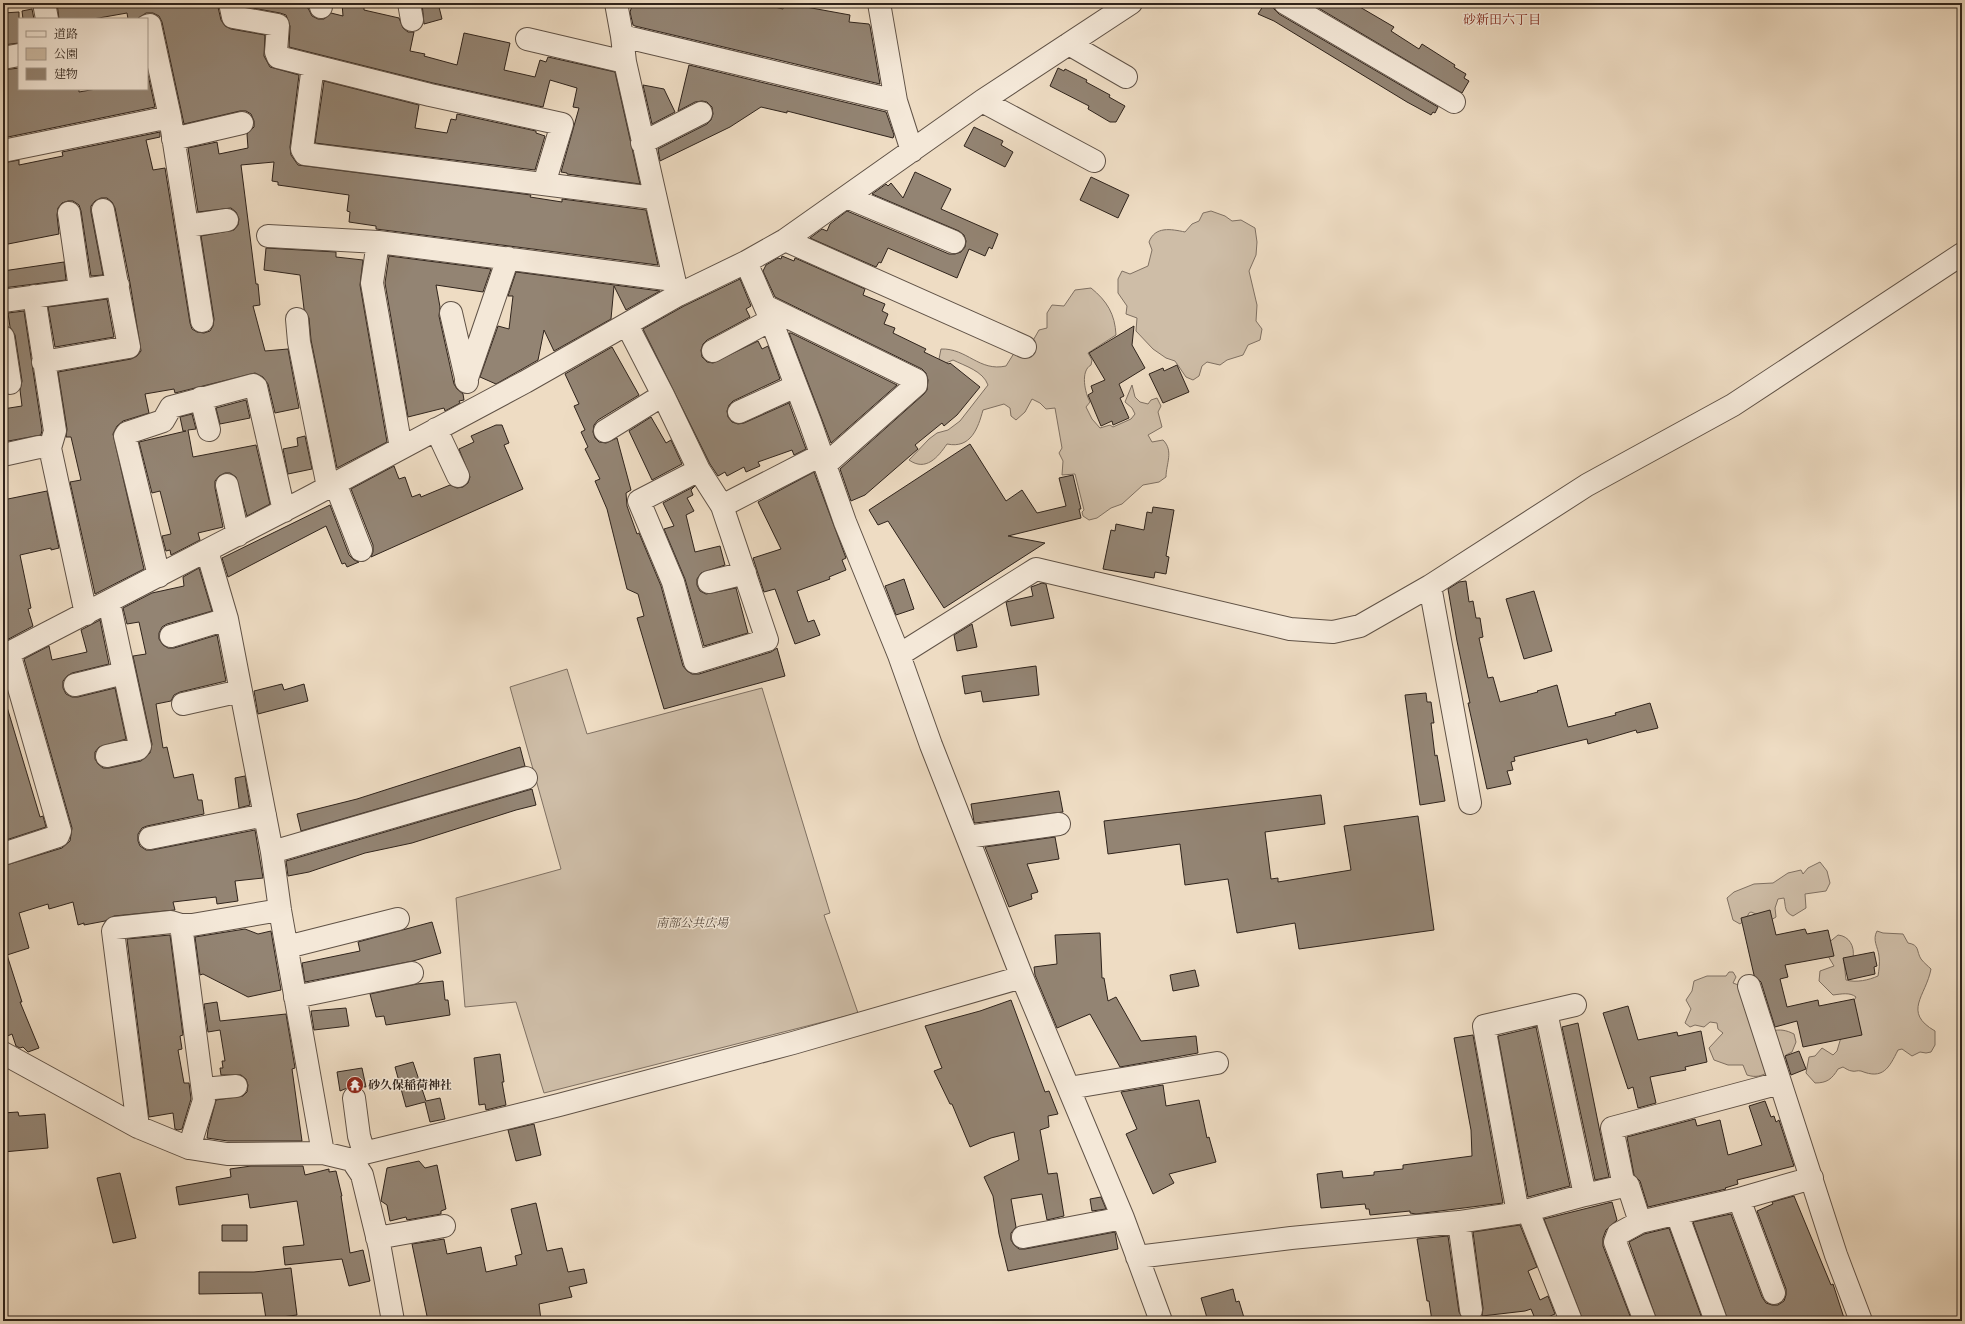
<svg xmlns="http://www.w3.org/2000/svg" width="1965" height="1324" viewBox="0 0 1965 1324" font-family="'IM FELL DW Pica','Noto Serif JP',serif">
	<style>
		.green { fill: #cebda7; stroke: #7f7062 }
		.building { fill: #938473; stroke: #30241c }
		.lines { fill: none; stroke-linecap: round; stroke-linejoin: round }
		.minor-casing { stroke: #605246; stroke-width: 24 }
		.minor { stroke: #f4e8d8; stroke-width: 22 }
		.labels { text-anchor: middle; stroke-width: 3; stroke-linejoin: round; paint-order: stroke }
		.park-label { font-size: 12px; font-style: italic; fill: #584a3f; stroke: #f4e8d8 }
		.poi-label { font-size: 12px; font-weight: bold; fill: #30241c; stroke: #f4e8d8; text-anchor: start }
		.neighbourhood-label { font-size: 13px; fill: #7a1f14; stroke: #f4e8d8 }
	</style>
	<rect width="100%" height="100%" fill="#eedcc3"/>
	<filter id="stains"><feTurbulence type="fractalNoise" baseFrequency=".005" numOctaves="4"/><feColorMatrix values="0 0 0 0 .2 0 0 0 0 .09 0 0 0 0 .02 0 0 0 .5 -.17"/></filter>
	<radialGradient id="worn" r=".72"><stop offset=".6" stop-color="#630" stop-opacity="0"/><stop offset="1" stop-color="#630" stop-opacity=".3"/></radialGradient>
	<!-- green -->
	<path class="green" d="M1211 211 1225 216 1232 221 1241 220 1255 228 1257 242 1256 255 1249 271 1257 305 1256 321 1262 329 1260 340 1248 345 1243 355 1227 360 1220 365 1207 362 1202 366 1199 376 1193 380 1186 377 1175 361 1166 358 1153 349 1136 331 1137 318 1126 314 1127 306 1118 293V279L1122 271 1130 274 1148 266 1152 250 1149 242C1155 226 1171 229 1185 232L1192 224 1199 221 1203 213Z
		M1091 288C1107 301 1115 314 1116 335L1088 353 1092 360 1091 365C1080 371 1085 393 1090 402L1086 407 1092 419 1100 428 1110 425 1113 427 1131 419 1135 414 1132 408 1125 402 1132 385 1135 397 1140 402 1148 404 1151 400 1157 398 1161 406 1158 412 1162 427 1148 435 1152 442 1163 440C1174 451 1166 464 1166 477L1159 482 1143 485 1122 504 1111 508 1097 518 1089 520 1083 516 1082 512 1084 510 1075 474 1062 475 1063 461 1059 453 1062 448 1055 408 1046 409 1040 403 1032 399 1025 412 1016 420 1011 416 1010 408 1004 404 983 410C978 428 971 449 947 444 938 457 926 472 909 460L929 439 937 433 948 430 960 421 988 385C983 371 965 366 953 360L946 363H941L939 359 941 349C967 348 979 372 1006 366L1016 350 1031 344 1039 330 1047 328V313L1052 305 1064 306 1075 290Z
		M567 669 587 734 762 688 830 913 824 915 858 1013 544 1093 516 1002 465 1007 456 898 561 869 510 687Z
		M1820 862 1827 871 1830 883 1826 891 1805 894 1806 908 1793 916C1784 912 1786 907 1784 898L1778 899 1775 908 1776 917 1771 920 1751 912 1749 913 1746 919 1740 924 1733 920 1727 898 1734 892 1754 884 1773 883 1788 873 1801 870 1803 874 1808 868Z
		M1877 931 1883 933 1903 934 1908 943C1920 945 1916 951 1921 959 1924 963 1928 966 1931 969 1926 996 1902 1012 1935 1031V1045L1931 1052 1926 1053 1920 1052 1912 1056 1902 1049 1898 1050C1889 1068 1883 1080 1861 1071 1857 1070 1855 1072 1852 1071 1849 1071 1845 1068 1843 1067L1838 1069C1832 1079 1827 1083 1815 1083L1806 1073 1809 1057 1815 1056 1822 1048 1833 1055 1837 1051 1850 1007 1856 997C1850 992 1841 994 1833 995L1819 981 1820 971 1834 966 1825 951 1827 944 1838 935C1849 936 1855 946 1853 958L1844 962 1846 980C1856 983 1869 980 1878 976 1879 970 1880 963 1879 956 1878 947 1872 940 1877 931Z
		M1729 972H1733L1736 977 1733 983 1741 986 1772 1031C1780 1029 1786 1030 1794 1034L1796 1042 1792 1052 1786 1055 1787 1064C1770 1066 1765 1081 1747 1075L1743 1065H1728L1714 1060 1709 1048 1723 1033 1718 1029 1717 1023 1710 1022 1704 1027 1695 1025 1690 1027 1685 1023 1691 1009 1686 1000 1692 991 1694 981 1707 976H1726Z"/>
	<!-- building -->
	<path class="building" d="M57 3H194L218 7 221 20 225 26 231 29 265 35 264 56 270 67 299 75 290 147 291 155 298 165 531 195 530 197 562 202V199L646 210 658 265 376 229V226L349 222 350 212 347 211 349 195 278 185V182L272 181 274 162 241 165 256 284H258L260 305 253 306 265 351 288 349 299 408 275 413 268 384 263 377 255 373 175 393 174 389 145 394 149 413 123 421 117 426 113 434 144 569 95 594 70 482 81 480 71 437H66L67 429 58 372 131 359 137 356 141 351 130 283 115 208 112 202 107 198H101L95 201 91 206V212L103 275 91 276 81 211 79 205 73 201H68L62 203 58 208 57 215 59 234 3 245V163L19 160V165L63 156 62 152 160 132V137L146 140 153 170 165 168 190 323 192 329 197 332 204 333 210 331 213 326 214 319 201 236 234 230 238 225 239 219 236 212 231 208 198 212 188 148 217 142 219 154 248 148 247 134 254 127V121L251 114 246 111H240L184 124 162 22 159 16 153 13H146L137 19H128L127 13 93 19H59Z
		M247 3H300V5L308 8 312 16 318 19H324L331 13 343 16 342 3H364V10L399 18 403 28 408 32H414L410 51 425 54 424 56 457 65 464 33 510 43 504 70 535 77 540 60 546 62 548 57 615 72 640 184 567 174V173L561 172 579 108 573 107 577 88 550 80 543 107 433 83 289 47 290 26 286 15 280 13 247 7Z
		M422 3H438L442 19 424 24Z
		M633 3H759L783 9 784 3 850 15 849 22 869 24 870 26 880 84 635 26 633 25 630 12Z
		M1265 3H1273L1274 9 1279 14 1438 107 1435 113 1433 112 1431 115 1407 102 1274 21 1258 14Z
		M1310 3H1353L1394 27 1391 31 1419 49 1422 44 1455 65 1454 67 1466 74 1464 78 1469 81 1462 93Z
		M32 9 34 19H23L22 11Z
		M19 12V43L3 45V13Z
		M689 65 886 112 894 135 893 138 787 111V113L761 107 730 127 660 161 658 149 707 124 711 120 713 114 712 107 707 102 702 101 695 102 678 111Z
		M19 68V89H79V92L96 89H147V70L155 107 3 138V105L6 104 3 91V70Z
		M1058 68 1064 71 1065 69 1087 80 1086 82 1110 95 1109 97 1125 106 1116 122H1110L1088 109 1089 106 1050 86Z
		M324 81 419 105 415 128 447 133 451 119 456 120 457 114 536 131V133L545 136 535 170 315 143Z
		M643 85 664 89 675 112 652 124Z
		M974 127 1003 141 1001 145 1013 152 1005 167 964 146Z
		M915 172 951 189 941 209 998 234 992 249 989 247 985 256 969 249 957 278 888 248 881 263 879 262 876 267 810 238 822 229 827 231 830 224 847 211 949 254H955L961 252 965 247 966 241 964 235 959 231 872 194 886 184 888 186 891 183 903 198Z
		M1091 177 1129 195 1118 218 1080 200Z
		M266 248 336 252V257L363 260 360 285 387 442 337 468 311 340 309 318 304 309 300 275 264 270Z
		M389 256 491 269 483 292 436 285 440 307 439 316 454 384 457 389 463 394 464 400 459 401 460 403 445 411 444 408 408 417 385 283Z
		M782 256 794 261 795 258 865 289 863 295 885 304 882 311 888 314 884 324 895 328 893 333 926 349 924 352 949 364 950 363 980 387 957 415 944 426 942 423 915 445 918 449 865 495 851 501 840 469 924 394 927 390 928 380 926 373 922 369 775 297 763 271 766 265 778 258 781 259Z
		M64 262 66 280 3 288V271Z
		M516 272 660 291 626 310 614 286 611 319 554 351 544 330 538 360 496 384 480 377 498 326 509 329 513 296H508Z
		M740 279 751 306 746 309 750 317 707 340 703 344 701 350 702 357 707 362 713 363 758 341 762 349 768 346 780 379 733 401 729 405 727 411 728 417 732 422 738 424 744 423 789 403 806 449 794 455 792 450 758 462 760 466 746 472 744 467 727 476 725 472 718 476 710 464 643 329 684 306Z
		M107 299 114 337 55 347 48 307Z
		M24 311 42 430 41 435 3 442V409L22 406 20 390 22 381 15 335 10 327 8 313Z
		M1134 326 1132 345 1145 368 1119 384 1124 396 1120 398 1129 418 1113 425 1112 421 1101 426 1088 395 1093 392 1091 386 1105 380 1089 353Z
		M789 333H791L897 385 831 443Z
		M612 347 639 395 598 420 594 425 593 432 595 438 599 442 606 443 617 438 631 490 626 493 627 506 637 534 639 533 661 586 683 666 687 671 692 674H699L771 652 777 648 785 676 664 709 637 618 644 616 638 594 627 589 607 509 595 481 600 479 585 449 588 447 581 432 585 430 574 406 579 404 565 374Z
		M1177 365 1189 392 1163 403 1149 374 1163 368 1164 371Z
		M246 400 250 418 220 424 216 408Z
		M192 414 196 429 188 430 193 457 256 445 270 504 247 516 236 477 230 473H225L219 476 215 481V488L223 527 198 533 200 540 171 555 170 550 166 551 162 536 171 534 160 491 152 493 139 442 186 431H183L180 417Z
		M651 417 666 443 671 440 682 464 652 480 629 431Z
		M496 425H502L509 443 504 445 523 489 371 557 373 552V545L351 489 394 466 399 479 405 477 412 497 420 494 421 497 450 485 457 488 463 487 468 483 470 477 459 449 474 442 471 436Z
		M305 436 312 469 288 474 283 449 298 446 297 438Z
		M970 444 1006 501 1022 490 1037 513 1066 506 1059 478 1073 475 1081 509H1079L1081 518 1008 536 1045 543 944 608 888 521 878 525 869 510Z
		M814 472 846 558 842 560 846 570 829 577 830 579 797 591 808 622 814 620 820 635 795 644 775 589 764 592 753 558 781 549 758 502Z
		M695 486 691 490 693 495 687 498 694 511 686 515 695 552 720 546 725 565 701 573 697 579V585L700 591 706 594 736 588 748 633 704 646 685 579 664 529 674 526 663 503Z
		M47 491 59 548 51 550V548L20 555 31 608 28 609 33 626 3 642V500Z
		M330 505 349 555 354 560 359 562 347 567 345 563 342 564 326 526 228 577 222 558Z
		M1153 507 1174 510 1166 556 1169 557 1166 574 1155 572 1154 578 1103 569 1111 530 1115 531 1116 524 1144 530 1147 512 1152 513Z
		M199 568 212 611 167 624 162 627 159 633V639L163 645 168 648H174L217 635 226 681 180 692 174 695 171 701 156 704 163 748 167 747 174 778 193 774 198 800H202L204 814 147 826 142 828 138 834V841L140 846 146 850H152L255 830 263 878 235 881 238 901 217 904 216 897 173 902 175 910 114 916 105 921 84 925V923L78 925 73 902 49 909 48 904 19 913 29 948 7 955 22 1002H20L39 1048 28 1052 23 1047 20 1048 16 1046 12 1034 3 1038V866L62 848 70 841 72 828 24 659 49 646 52 660 87 652 81 630 100 620 109 664 72 673 67 676 63 681V688L66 694 72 697H78L115 688 126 739 99 747 95 752V759L98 764 103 768H109L141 761 150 753 152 744 133 656 146 654 139 622 127 624 123 608 152 593 184 586 183 577Z
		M904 579 914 609 896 615 885 586Z
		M1466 581 1469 602 1473 601 1476 618H1480L1483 637 1479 638 1488 678 1493 677 1500 702 1538 692 1537 691 1557 685 1568 727 1616 715 1615 713 1650 703 1658 728 1637 733 1636 730 1588 744 1587 739 1514 757 1515 761 1511 762 1513 770 1507 771 1511 784 1487 789 1468 703H1470L1457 641 1448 589 1459 582Z
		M1042 583 1046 584 1054 618 1011 626 1006 602 1033 596 1031 587Z
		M1534 591 1552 651 1524 659 1506 599Z
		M972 624 977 647 957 651 954 635Z
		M1036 666 1039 695 983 702 981 691 965 694 962 676Z
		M282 684 284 690 304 684 308 701 258 714 254 691Z
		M1426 693 1427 702H1431L1434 723H1431L1435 756 1437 755 1445 801 1420 805 1405 695Z
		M3 707H7L40 817 43 816 46 827 3 841Z
		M520 747 525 766 301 831 297 814 357 799Z
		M245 776 250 805 239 808 235 778Z
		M532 789 536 805 516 810 412 843 365 853 309 872 288 876 286 861Z
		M1059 791 1063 812 975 823 974 822 971 804Z
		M1321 795 1325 824 1265 832 1271 879 1278 878V882L1351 870 1344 826 1418 816 1434 930 1299 949 1295 923 1237 933 1228 879 1185 885 1180 844 1108 854 1104 821Z
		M1055 837 1059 859 1027 864 1038 892 1031 894 1032 899 1009 907 985 847Z
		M1770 910 1776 935 1805 929 1807 934 1828 930 1834 956 1785 965 1788 977 1780 979 1787 1007 1818 1000 1819 1006 1854 999 1862 1035 1803 1047 1797 1021 1775 1027 1761 982 1754 975 1741 918Z
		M432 922 441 953 413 961 305 982 302 963 360 951 358 942Z
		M245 929 258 934 271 931 281 990 248 997 203 974 200 975 195 937Z
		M1100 933 1102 978H1104L1108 1001 1116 997 1141 1041 1196 1036 1198 1053 1120 1067 1090 1014 1057 1028 1035 975 1034 967 1057 964 1055 935Z
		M170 935 183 1035 180 1036 182 1049 178 1050 184 1083H189L191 1099 182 1129 178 1130 175 1129 173 1113 149 1117 127 939Z
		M1874 952 1877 966 1874 967 1875 974 1848 980 1843 958Z
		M1195 970 1199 986 1173 991 1170 975Z
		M443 981 445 1000H448L450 1015 386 1025 384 1016 376 1017 370 994 417 984Z
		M1011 1000 1045 1092 1049 1091 1058 1114 1048 1116 1049 1127 1040 1130 1048 1174 1057 1173 1064 1216 1047 1220 1042 1194 1011 1199 1016 1227 1011 1233V1240L1014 1245 1019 1249H1025L1115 1232 1118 1249 1008 1271 999 1234 993 1196 984 1177 1019 1160 1014 1132 991 1138 970 1147 952 1104H950L934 1071 942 1068 925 1026 980 1011Z
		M217 1002 220 1021 286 1014 295 1068 292 1069 302 1141H228L207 1138 208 1130 216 1100 243 1096 247 1092 248 1085 246 1079 241 1075H221L220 1068H223L222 1061H225L220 1030 208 1032 204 1004Z
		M1628 1006 1638 1040 1677 1032 1678 1036 1701 1031 1707 1062 1685 1067 1686 1070 1650 1077 1656 1103 1638 1108 1633 1087 1628 1089 1603 1013Z
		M346 1008 349 1026 314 1030 311 1011Z
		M1578 1023 1609 1177 1595 1180 1562 1027Z
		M1536 1027 1570 1186 1528 1197 1498 1036Z
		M1473 1035 1503 1203 1416 1214 1410 1213V1211L1370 1215 1369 1209H1366L1365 1204 1321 1208 1317 1174 1342 1171 1343 1178 1374 1175V1172L1403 1169V1165L1472 1156 1471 1130 1454 1038Z
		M1799 1051 1806 1069 1791 1075 1785 1056Z
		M500 1054 504 1082H502L506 1105 486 1110 485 1104 479 1105 474 1058Z
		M413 1062 426 1101 440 1098 445 1119 430 1122 425 1102 406 1107 395 1067Z
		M362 1068 366 1087 352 1086 340 1091 337 1072Z
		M1163 1085 1166 1106 1199 1100 1207 1138 1209 1137 1216 1162 1169 1174 1174 1183 1153 1194 1126 1134 1137 1129 1121 1092Z
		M1765 1101 1771 1117 1774 1116 1776 1122 1779 1120 1794 1166 1737 1180 1738 1184 1725 1188 1726 1189 1648 1207 1640 1181 1634 1175 1627 1137 1695 1119 1697 1126 1720 1120 1728 1155 1762 1145 1749 1106Z
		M18 1112 19 1116 45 1114 48 1148 3 1152V1113Z
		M534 1124 541 1155 516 1161 508 1130Z
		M419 1161 425 1168 437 1165 446 1209 441 1211V1214L407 1220 406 1217 390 1221 387 1205 381 1201 387 1168Z
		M251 1166H303L305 1175 329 1169V1172L336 1171 342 1196H341L350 1253 363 1250 370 1281 349 1286 342 1259 285 1265 283 1247 304 1245 297 1201 250 1208 248 1194 179 1205 176 1187 231 1177 230 1169Z
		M120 1173 136 1238 113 1243 97 1178Z
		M1794 1196 1831 1285 1833 1284 1845 1321H1728L1693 1222 1731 1214 1762 1297 1766 1303 1772 1305H1778L1784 1301 1786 1295V1289L1757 1211 1773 1204 1772 1202Z
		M1101 1197 1106 1209 1092 1211 1090 1199Z
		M1612 1202 1617 1220 1606 1230 1603 1238V1246L1632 1321H1583L1544 1219Z
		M536 1203 547 1251 562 1248 568 1272 584 1269 587 1283 569 1287 572 1297 539 1304 541 1320 428 1321 412 1244 444 1239 447 1254 481 1247 486 1272 517 1265 515 1256 522 1254 511 1209Z
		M222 1225H247V1241H222Z
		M1520 1225 1537 1267 1528 1271 1540 1300 1548 1296 1555 1314 1539 1321H1536L1531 1309 1525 1311 1482 1316 1483 1308 1473 1232Z
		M1669 1228 1703 1321H1657L1629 1242 1644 1234Z
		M1448 1236 1459 1312 1463 1319 1432 1321 1429 1301H1427L1417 1239Z
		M291 1268 297 1315 266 1319 262 1293 199 1294V1272H254Z
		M1233 1289 1236 1302 1239 1301 1245 1321H1208L1201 1298Z"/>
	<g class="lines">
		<defs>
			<path id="minor" d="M44 3 47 19
				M230 3 233 17 278 25 276 52 278 57 430 95 562 124 544 184
				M320 3 321 7
				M409 3 412 20
				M616 3 622 36 625 62 677 292
				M879 3 896 101 912 151
				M1285 3 1454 102
				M147 26 150 25 170 117 202 321
				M622 36 896 101
				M527 39 625 62
				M1069 44 1126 77
				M3 58 19 55
				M313 66 302 149 305 154 654 198
				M982 101 1094 161
				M173 139 242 123
				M642 143 701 113
				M3 151 170 117
				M847 197 954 242
				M69 213 80 289
				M187 226 227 220
				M268 236 378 242
				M785 240 1025 347
				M746 262 771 320 810 422 845 522 899 655 931 745 1022 977 1123 1218 1161 1321
				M34 296 55 431 50 448 86 614
				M3 301 118 285
				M765 306 916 380V385L825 465
				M451 313 467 382
				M297 319 299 342 328 487
				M627 325 663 395 699 470 722 506 767 640 695 662 673 582 639 501 699 470
				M3 337 10 383
				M713 351 771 320
				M43 362 129 347 103 210
				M466 381 508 258
				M201 398 209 430
				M739 412 796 386
				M436 429 458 476
				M605 431 663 395
				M401 448 372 283 378 242 674 280
				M3 455 39 447 50 448
				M335 483 361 550
				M227 485 238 535
				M722 506 821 455
				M207 551 227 619 272 852 280 910 323 1153
				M159 576 125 436 127 433 163 421 171 407 253 385 256 387 284 511
				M709 582 745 573
				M1430 586 1470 803
				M171 636 227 619
				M899 655 1036 569 1290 629 1333 632 1360 626 1430 586 1587 485 1733 405 1962 254
				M3 656 308 498 525 382 678 295 746 262 785 240 982 101 1131 3
				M75 685 124 673
				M183 704 241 691
				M107 756 138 749 140 746 109 602
				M967 837 1059 824
				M150 838 265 815
				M272 852 526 778
				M3 854 58 836 60 831 9 653
				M181 925 204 1100 189 1148
				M287 947 398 919
				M1749 986 1836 1255 1861 1321
				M295 997 412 973
				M1546 1012 1585 1195
				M3 1053 138 1127 189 1148 227 1154 323 1153 352 1160 362 1175 380 1249 393 1321
				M1069 1088 1217 1063
				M203 1089 236 1086
				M354 1098 359 1136 364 1153
				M138 1127 113 931 115 928 171 922 181 925H192L280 910
				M352 1160 364 1153 559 1105 793 1043 1022 977
				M1624 1186 1612 1128 1780 1083
				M1739 1199 1774 1293
				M1528 1211 1571 1321
				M1518 1213 1484 1026 1575 1005
				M1677 1214 1716 1321
				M1459 1222 1471 1310
				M1023 1237 1123 1218
				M377 1238 444 1226
				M1137 1257 1291 1238 1459 1222 1518 1213 1585 1195 1628 1185 1640 1222
				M1645 1321 1615 1242 1618 1234 1640 1222 1739 1199 1812 1178"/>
		</defs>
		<!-- minor casing -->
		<use href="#minor" class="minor-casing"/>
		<!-- minor -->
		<use href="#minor" class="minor"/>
	</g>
	<!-- icons -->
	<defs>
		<symbol id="temple-disc" viewBox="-11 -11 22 22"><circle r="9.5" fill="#8f2418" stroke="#f4e8d8"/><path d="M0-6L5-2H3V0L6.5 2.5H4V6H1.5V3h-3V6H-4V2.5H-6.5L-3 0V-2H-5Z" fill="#fff"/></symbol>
	</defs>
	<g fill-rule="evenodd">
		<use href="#temple-disc" x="345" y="1075" width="20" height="20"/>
	</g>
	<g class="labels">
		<!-- park labels -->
		<g class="park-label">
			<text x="692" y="927">南部公共広場</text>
		</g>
		<!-- poi labels -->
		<g class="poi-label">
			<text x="368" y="1089">砂久保稲荷神社</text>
		</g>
		<!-- neighbourhood labels -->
		<g class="neighbourhood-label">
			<text x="1502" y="24">砂新田六丁目</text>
		</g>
	</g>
	<!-- margin -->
	<rect width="1965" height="1324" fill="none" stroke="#eedcc3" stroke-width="16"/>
	<rect x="4" y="4" width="1957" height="1316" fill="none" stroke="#30241c" stroke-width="2"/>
	<rect x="8" y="8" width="1949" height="1308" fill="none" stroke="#30241c"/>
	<!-- legend -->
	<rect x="18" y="18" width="130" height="72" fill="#f4e8d8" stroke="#a69a8d"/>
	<rect x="26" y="31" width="20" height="6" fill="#f4e8d8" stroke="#a69a8d"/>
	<text x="54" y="38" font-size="12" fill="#30241c">道路</text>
	<rect x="26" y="48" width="20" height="12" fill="#cebda7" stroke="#a69a8d"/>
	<text x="54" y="58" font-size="12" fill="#30241c">公園</text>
	<rect x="26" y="68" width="20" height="12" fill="#938473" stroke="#a69a8d"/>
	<text x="54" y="78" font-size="12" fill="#30241c">建物</text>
	<rect width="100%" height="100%" filter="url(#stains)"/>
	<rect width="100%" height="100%" fill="url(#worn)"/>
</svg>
